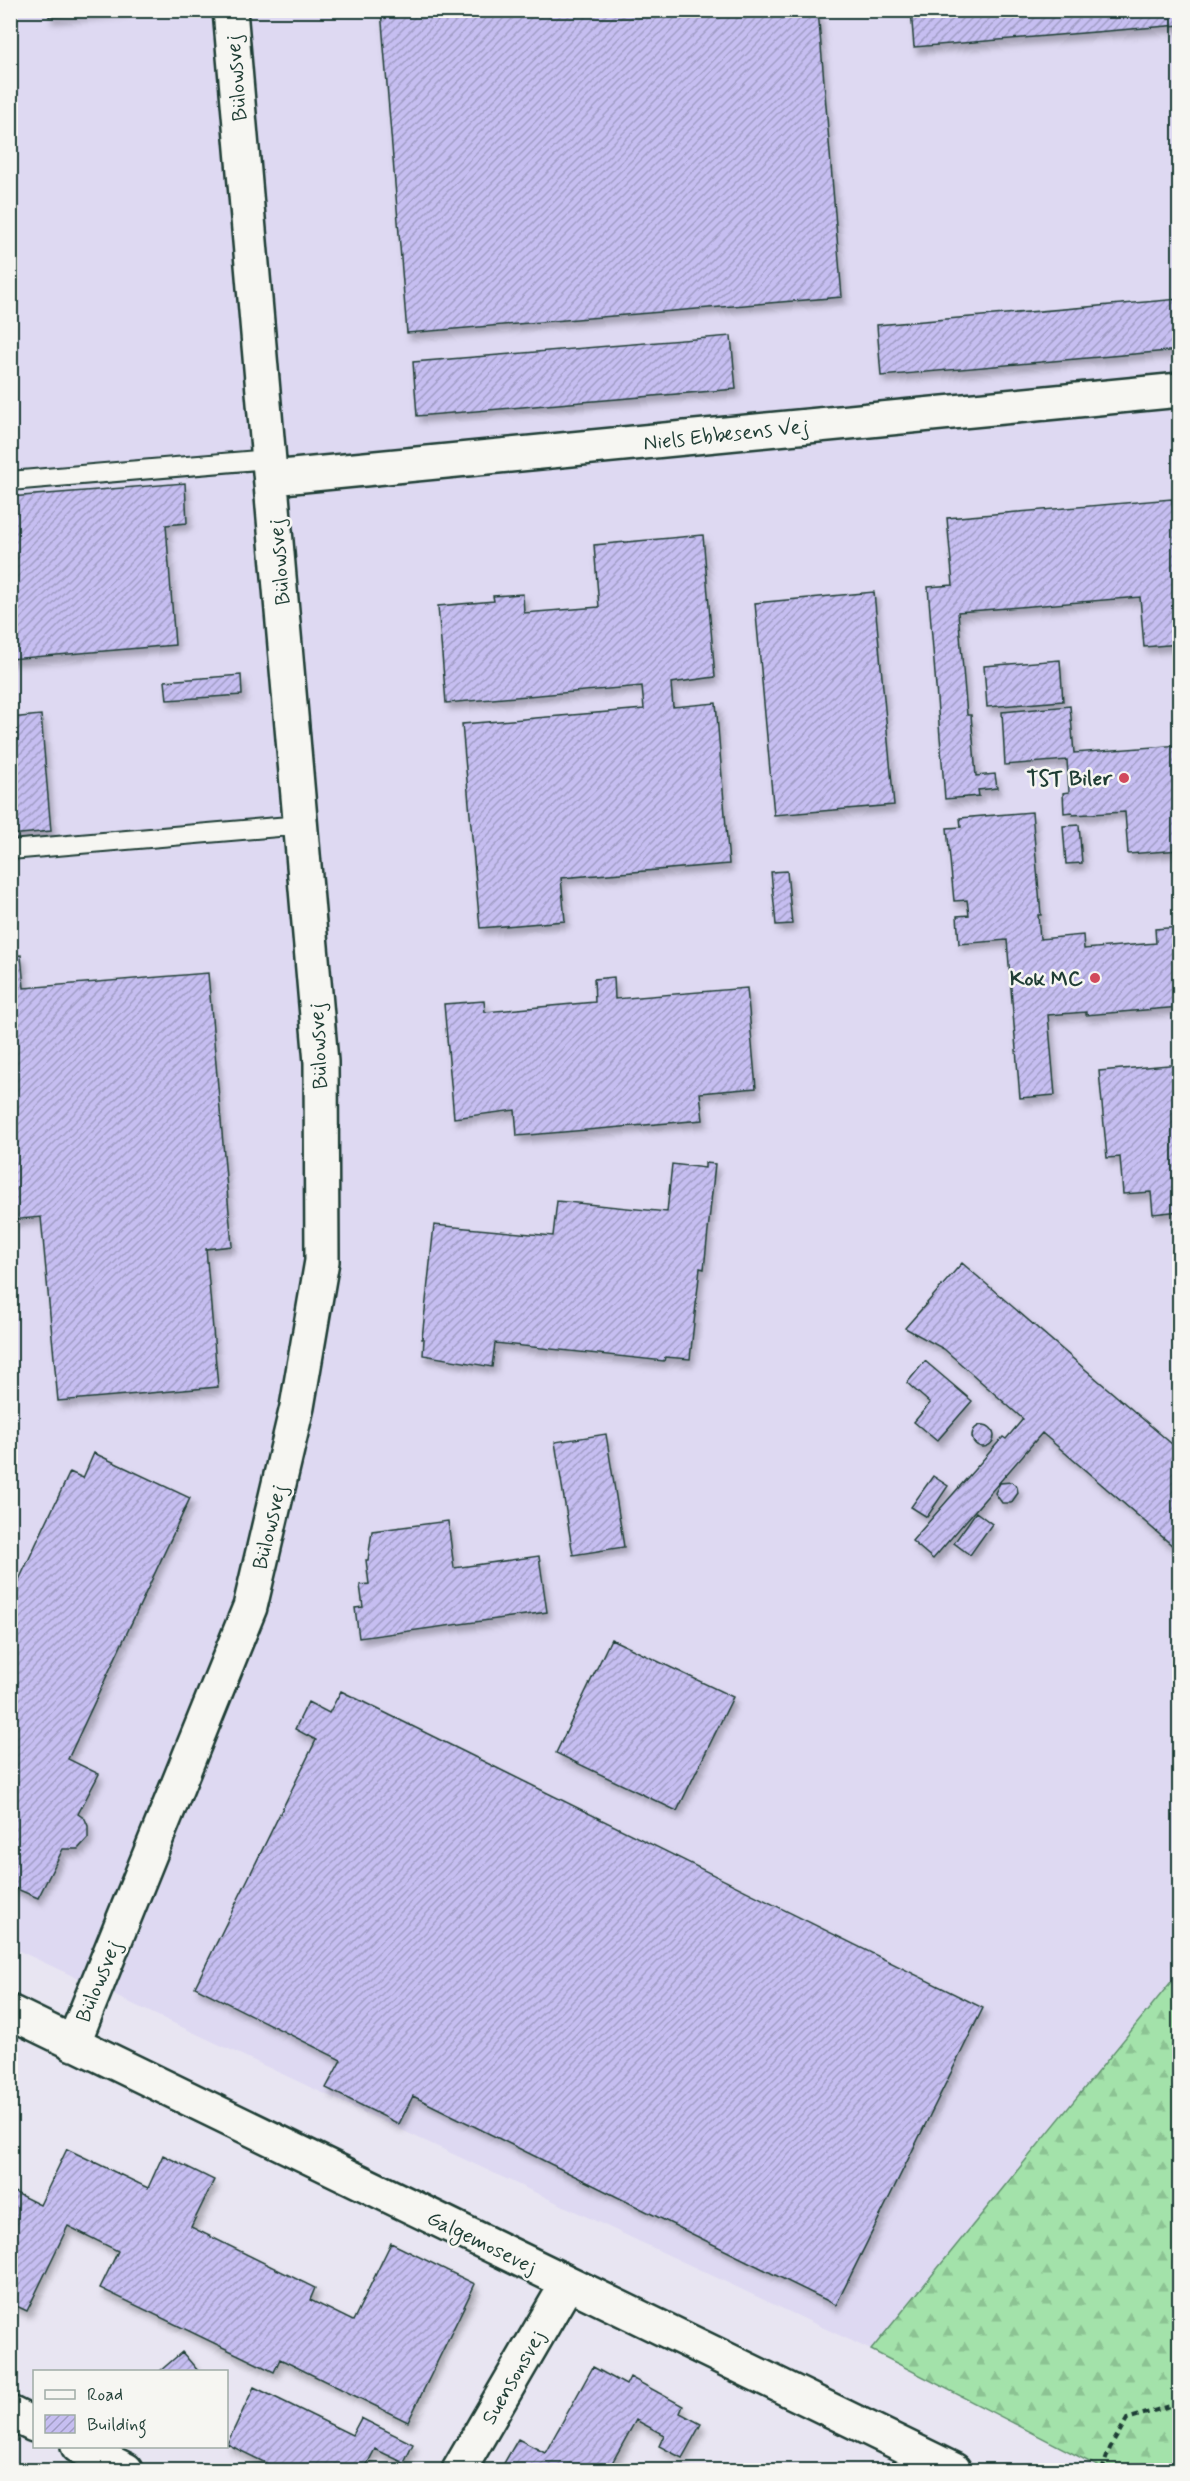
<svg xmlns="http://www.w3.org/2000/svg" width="1190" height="2481" viewBox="0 0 1190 2481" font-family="Mynerve,sans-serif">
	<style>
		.built { fill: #ded9f2 }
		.forest { fill: url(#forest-firs); stroke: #61906f; stroke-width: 1.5 }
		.building { fill: url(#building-hatch); stroke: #1f3d34; stroke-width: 1.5; filter: url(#shadow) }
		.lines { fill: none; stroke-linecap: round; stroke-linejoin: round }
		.service-casing { stroke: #1f3d34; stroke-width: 22 }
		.minor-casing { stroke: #1f3d34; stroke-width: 38 }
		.path { stroke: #1f3d34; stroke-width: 4; stroke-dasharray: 6 4.5; stroke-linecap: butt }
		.service { stroke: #f6f6f2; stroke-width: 18 }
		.minor { stroke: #f6f6f2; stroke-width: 33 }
		.poi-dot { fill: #d1495b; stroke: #f6f6f2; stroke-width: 2 }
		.labels { text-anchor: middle; stroke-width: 5; stroke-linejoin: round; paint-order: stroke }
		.street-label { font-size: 21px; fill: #1f3d34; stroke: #f6f6f2 }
		.poi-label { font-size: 21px; font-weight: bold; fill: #1f3d34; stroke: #f6f6f2; text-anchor: end }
	</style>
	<defs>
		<pattern id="forest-firs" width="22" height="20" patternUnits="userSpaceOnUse" patternTransform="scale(1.5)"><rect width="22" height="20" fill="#a3e2aa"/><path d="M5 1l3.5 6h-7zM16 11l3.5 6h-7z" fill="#8cc393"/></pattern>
		<pattern id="building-hatch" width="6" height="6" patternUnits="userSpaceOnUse" patternTransform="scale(1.5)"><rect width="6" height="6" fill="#c6bef1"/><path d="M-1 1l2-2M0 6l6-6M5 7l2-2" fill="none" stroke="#a09cc4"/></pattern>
		<filter id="shadow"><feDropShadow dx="3.5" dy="6" stdDeviation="3" flood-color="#0004"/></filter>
	</defs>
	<rect width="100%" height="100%" fill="#e8e5f2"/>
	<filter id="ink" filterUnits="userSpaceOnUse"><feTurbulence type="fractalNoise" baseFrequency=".0167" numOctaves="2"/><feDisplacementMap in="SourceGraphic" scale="12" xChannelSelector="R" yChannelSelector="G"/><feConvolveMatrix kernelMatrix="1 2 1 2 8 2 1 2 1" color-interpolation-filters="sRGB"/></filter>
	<g filter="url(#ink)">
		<!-- built -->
		<path class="built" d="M11 11H1179V1972L871 2350 11 1947Z"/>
		<!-- forest -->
		<path class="forest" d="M1179 1972V2470H1105L871 2350Z"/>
		<!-- building -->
		<path class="building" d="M49 10H123L49 17Z
			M381 10H818L842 297 407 333Z
			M911 10H1180V25L914 47Z
			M1180 299V350L881 376 877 325Z
			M731 336 736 389 417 416 413 362Z
			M185 483 187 523 166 525 175 645 10 659V497Z
			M1172 499 1180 588V644L1144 647 1140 597 958 612 967 715H971L976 776 995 774 997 788 978 790 979 796 945 799 928 587 953 585 947 518Z
			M703 535 715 677 671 683 673 707 716 703 729 864 561 878 565 921 480 928 462 724 644 709 642 686 446 703 438 606 494 601 493 596 523 594 524 613 599 607 594 545Z
			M874 592 894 805 774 815 755 603Z
			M1060 660 1063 701 987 707 984 666Z
			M241 675 242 695 167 700 165 681Z
			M1070 706 1074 753 1180 745V850L1128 854 1125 812 1073 815 1072 812 1064 813 1063 793 1069 792 1067 760 1005 765 1002 712Z
			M41 715 51 831 10 835V718Z
			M1032 812 1041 915H1038L1040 939 1083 935 1084 949 1156 943 1155 929 1180 927V1007L1086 1015V1012L1048 1015 1055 1095 1020 1098 1007 940 959 944 957 916 969 915 967 900 954 901 947 828 961 827 960 818Z
			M1079 825 1082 863 1066 864 1063 826Z
			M787 871 792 924 776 925 771 872Z
			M21 955 24 988 208 973 232 1246 206 1249 218 1387 58 1401 41 1217 10 1220V956Z
			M614 977 615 999 747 988 756 1088 700 1093 703 1120 517 1136 515 1110 454 1118 444 1004 484 1001 485 1012 595 1002 594 979Z
			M1180 1064V1211L1153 1214 1151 1192 1123 1194 1120 1157 1107 1158 1099 1071Z
			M705 1163 715 1164 704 1269 700 1268 690 1359 665 1357 664 1361 495 1343 492 1367 423 1355 424 1339H422L434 1225 553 1236 557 1201 667 1212 672 1164 705 1168Z
			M962 1263 1180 1451V1552L1042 1433 933 1559 912 1541 1003 1437 1006 1439 1023 1419 944 1349 905 1328Z
			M925 1361 972 1401 937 1441 914 1422 930 1403 907 1383Z
			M972 1436a11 11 0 1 1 22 0a11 11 0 1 1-22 0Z
			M606 1434 624 1547 573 1555 555 1442Z
			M94 1453 190 1498 68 1759 99 1774 78 1814 85 1819 88 1826V1838L78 1849H63L38 1898 10 1886V1599L70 1472 83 1478Z
			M933 1476 948 1486 927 1517 911 1507Z
			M1012 1482 1017 1487 1018 1493 1011 1503H1002L995 1493 1000 1483Z
			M976 1512 992 1524 970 1555 954 1543Z
			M448 1521 454 1568 539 1556 547 1612 359 1638 355 1608 363 1607 360 1585 369 1584 366 1560H368L372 1531Z
			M611 1639 733 1697 677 1811 556 1753Z
			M341 1691 983 2008 836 2305 413 2096 399 2124 326 2088 341 2060 195 1987 316 1740 295 1729 308 1702 329 1713Z
			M67 2149 148 2188 163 2155 214 2180 191 2227 315 2288 310 2300 353 2321 391 2243 475 2284 408 2422 280 2359 274 2372 100 2288 118 2251 68 2226 27 2311 10 2303V2190L40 2205Z
			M182 2352 199 2372H159Z
			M593 2367 626 2385 630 2377 683 2406 680 2413 701 2424 682 2458 659 2446 664 2435 636 2420 608 2470H500L518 2439 545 2453Z
			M254 2387 352 2435 361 2418 413 2444 404 2463 375 2449 364 2470H280L227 2444Z"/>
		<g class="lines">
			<defs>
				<path id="service" d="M10 481 270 459
					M10 850 301 825"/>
				<path id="minor" d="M272 478 1180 390
					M10 2012 954 2470
					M73 2044 250 1607 297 1407 322 1261 321 1062 230 10
					M10 2413 34 2425
					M78 2446 126 2470
					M459 2470 567 2284"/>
			</defs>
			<!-- service casing -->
			<use href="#service" class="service-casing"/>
			<!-- minor casing -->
			<use href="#minor" class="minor-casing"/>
			<!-- path -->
			<path class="path" d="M1102 2470 1110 2448 1127 2419 1180 2403"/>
			<!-- service -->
			<use href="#service" class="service"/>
			<!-- minor -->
			<use href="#minor" class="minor"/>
		</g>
	</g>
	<!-- markers -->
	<g class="poi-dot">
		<circle cx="1124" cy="778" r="6"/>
		<circle cx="1095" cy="978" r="6"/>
	</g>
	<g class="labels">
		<!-- street labels -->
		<g class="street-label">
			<text transform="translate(236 78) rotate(-95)" y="7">Bülowsvej</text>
			<text transform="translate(726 434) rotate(-6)" y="7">Niels Ebbesens Vej</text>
			<text transform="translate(279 562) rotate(-95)" y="7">Bülowsvej</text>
			<text transform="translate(318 1046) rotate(-93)" y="7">Bülowsvej</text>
			<text transform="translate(269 1527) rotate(-77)" y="7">Bülowsvej</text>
			<text transform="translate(98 1981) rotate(-68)" y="7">Bülowsvej</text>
			<text transform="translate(482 2242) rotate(26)" y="7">Galgemosevej</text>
			<text transform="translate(513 2377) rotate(-60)" y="7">Suensonsvej</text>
		</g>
		<!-- poi labels -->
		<g class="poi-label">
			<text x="1112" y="785">TST Biler</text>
			<text x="1083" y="985">Kok MC</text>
		</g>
	</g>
	<!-- margin -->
	<rect width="1190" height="2481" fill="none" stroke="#f6f6f2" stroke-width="36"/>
	<rect x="18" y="18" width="1154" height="2445" fill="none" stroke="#1f3d34" stroke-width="2" filter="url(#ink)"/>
	<!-- legend -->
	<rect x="33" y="2370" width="195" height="78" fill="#f6f6f2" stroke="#a0aca6" stroke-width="1.5"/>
	<rect x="45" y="2390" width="30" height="9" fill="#f6f6f2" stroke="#a0aca6" stroke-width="1.5"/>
	<text x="87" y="2400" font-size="18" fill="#1f3d34">Road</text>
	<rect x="45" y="2415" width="30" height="18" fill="url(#building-hatch)" stroke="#a0aca6" stroke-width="1.5"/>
	<text x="87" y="2430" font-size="18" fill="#1f3d34">Building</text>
</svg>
